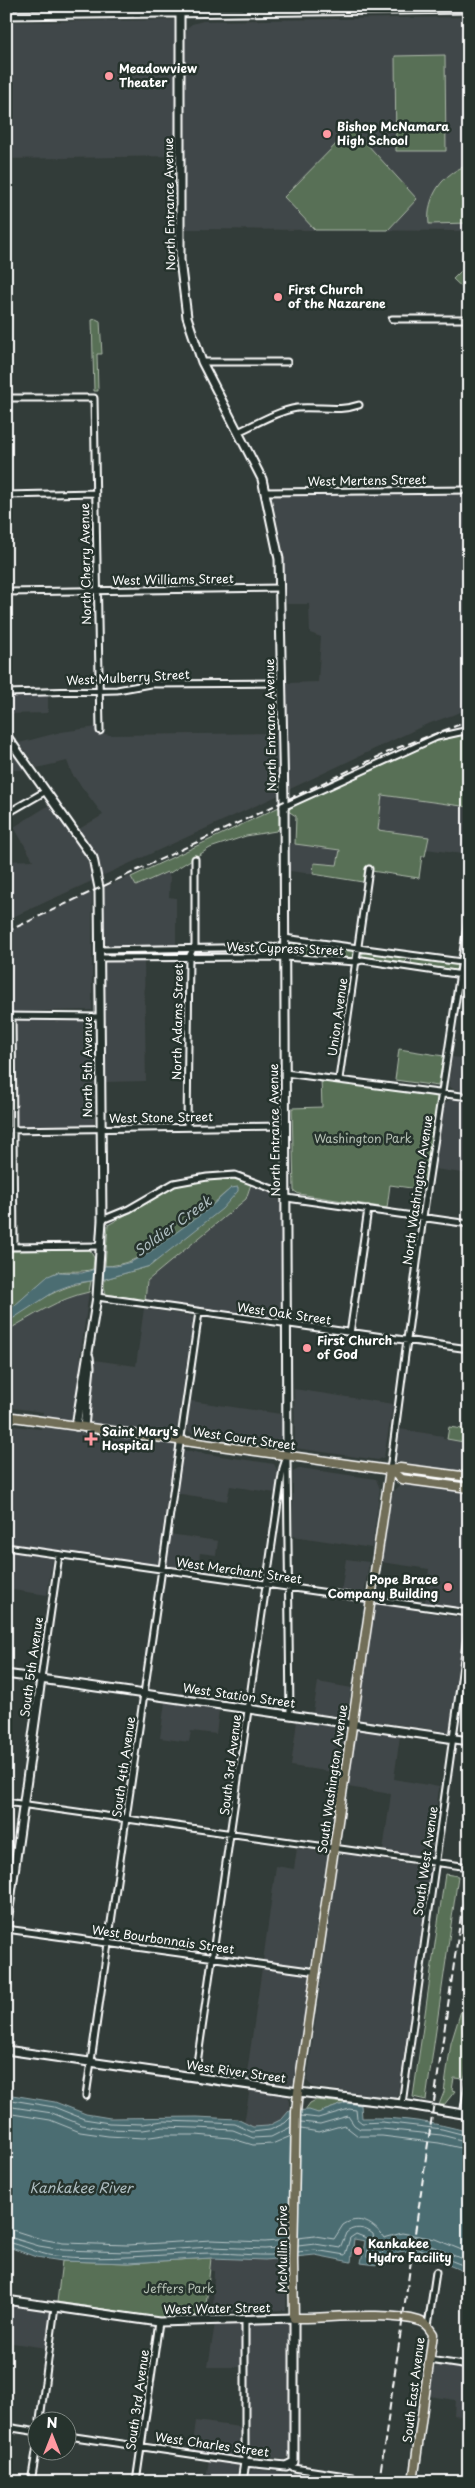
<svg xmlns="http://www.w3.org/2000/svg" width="475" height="2488" viewBox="0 0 475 2488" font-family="'Playpen Sans',sans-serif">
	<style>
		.built { fill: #414748 }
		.green { fill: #587056; stroke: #acb8aa }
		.water { fill: #4c6d72; stroke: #94a7aa }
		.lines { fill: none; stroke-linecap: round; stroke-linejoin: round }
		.shore { stroke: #b7c5c7; stroke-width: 1 }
		.street-casing { stroke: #fff; stroke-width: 9 }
		.secondary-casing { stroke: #fff; stroke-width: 11 }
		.primary-casing { stroke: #fff; stroke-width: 11 }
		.street { stroke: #26332d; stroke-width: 5 }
		.secondary { stroke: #26332d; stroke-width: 7 }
		.primary { stroke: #716e59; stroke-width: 8 }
		.rail { stroke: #fff; stroke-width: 2; stroke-dasharray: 8 4; stroke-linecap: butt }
		.poi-dot { fill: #ff9aa2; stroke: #26332d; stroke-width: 2 }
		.labels { text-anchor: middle; stroke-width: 5; stroke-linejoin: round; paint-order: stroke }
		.poi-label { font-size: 12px; font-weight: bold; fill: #fff; stroke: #26332d; text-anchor: start }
		.street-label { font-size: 12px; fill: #fff; stroke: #26332d }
		.park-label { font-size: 12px; fill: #b4bfb3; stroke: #26332d }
		.water-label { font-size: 14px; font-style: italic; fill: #aebdc0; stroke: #26332d }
	</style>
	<rect width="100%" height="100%" fill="#323c39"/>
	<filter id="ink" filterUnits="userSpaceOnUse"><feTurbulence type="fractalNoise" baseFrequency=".02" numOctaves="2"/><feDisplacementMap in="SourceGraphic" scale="10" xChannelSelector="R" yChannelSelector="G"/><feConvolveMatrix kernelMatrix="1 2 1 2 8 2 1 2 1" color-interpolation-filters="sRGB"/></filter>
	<g filter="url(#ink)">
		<!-- built -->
		<path class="built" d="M469 17V231L186 229 185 39 187 28 192 24 203 21Z
			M174 20 175 156 6 159V22Z
			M469 493V709L425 725 288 790 287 683 318 682 321 637 310 633 309 604H287L283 549 272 499 279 494Z
			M48 695V713L6 714V696Z
			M97 727 100 733 110 735 278 733 279 795 102 876 95 853 79 829 103 815 72 774 67 761 37 768 19 743 61 732Z
			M6 739 28 770H6Z
			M382 794 469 807V855L426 849 429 838 378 830Z
			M51 804 86 855 92 881 6 920V861L33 860 14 827Z
			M290 843 340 850 337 865 314 863 313 874 290 871Z
			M167 871 170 877 169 897 176 898V947H107L104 941 105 887 131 876 136 886Z
			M92 892V1010L6 1012V933Z
			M108 960H144L146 1081 105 1082 104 962Z
			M20 1020H89L93 1022 94 1122 93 1125 19 1127 16 1125V1023Z
			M452 1057 469 1059V1092L453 1089 449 1086Z
			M452 1098 469 1101V1174L435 1169 445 1103Z
			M251 1184 276 1194 281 1204 280 1318 275 1319 145 1300 146 1281 246 1199Z
			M89 1292 80 1358 136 1366 144 1308 191 1316 193 1319 174 1449 274 1464 278 1471 275 1493 230 1486 227 1501 168 1492 162 1533 218 1541 216 1555 200 1553 198 1570 54 1550 47 1595 6 1589V1425L41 1429 43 1412 6 1407V1331L35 1313 79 1294Z
			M294 1389 393 1404 384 1457 378 1460 295 1448Z
			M191 1401 281 1414V1441L273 1445 191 1433 187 1429Z
			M399 1429 443 1436V1439L464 1442 460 1472 396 1461Z
			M300 1468 376 1479 380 1489 372 1548 293 1536V1472Z
			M402 1483 469 1491 467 1610 425 1602 429 1569 381 1562 393 1491Z
			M346 1559 369 1562 364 1595 341 1593Z
			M380 1604 465 1619 449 1732 360 1719 358 1713 374 1608 376 1604Z
			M318 1682 352 1688 346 1717 313 1713Z
			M165 1702 219 1710 216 1734 191 1731 189 1742 160 1738Z
			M297 1721 344 1729 345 1735 340 1773 291 1766Z
			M359 1729 400 1736 394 1779 439 1787 431 1858 383 1851 391 1794 348 1787 355 1734Z
			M297 1848 325 1852 327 1855 310 1968 263 1961 276 1866 294 1869Z
			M344 1854 428 1867 431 1870 398 2095 395 2098 313 2087 307 2081 338 1857Z
			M262 1968 306 1975 310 1979 294 2082 292 2086 246 2080Z
			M250 2088 288 2096 290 2111 282 2119 268 2126 253 2127 244 2124Z
			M211 2258 284 2259V2271H287L286 2310 213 2312 214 2271 210 2270Z
			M6 2304 50 2311 46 2348 6 2342Z
			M255 2322H284L288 2325 289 2455 286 2460 250 2454 249 2327 250 2324Z
			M215 2323H238L242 2325 241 2367H208Z
			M439 2365 469 2370V2417L454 2415 455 2400 429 2396 433 2369Z
			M196 2421 240 2427 239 2456 192 2451Z
			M209 2460 238 2465 237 2482 206 2478Z
			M254 2469 318 2478V2482H248L250 2471Z"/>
		<!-- green -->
		<path class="green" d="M445 55 446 151H396L395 56Z
			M356 132 417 199 388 230H315L284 197 347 133Z
			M469 165V223L429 224C426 197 443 172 469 165Z
			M469 263V294L453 279Z
			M96 319 100 321 102 354H97L98 391H94L92 320Z
			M469 733V807L382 795 378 830 429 837 425 856H422L419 878 371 871 369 883 313 874 314 863 337 865 340 850 295 844 296 816 288 811 291 808C343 780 410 745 469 733Z
			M279 807V828L276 831 246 836 210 848 168 874 167 872 136 886 131 877Z
			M292 941 356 950 354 958 293 955 290 953Z
			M277 949 279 951 277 955H238L237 952Z
			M362 951 407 956V960L402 965 362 958Z
			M415 957 457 963V968L453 972 412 965 411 961Z
			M399 1049 444 1056 438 1086 395 1080Z
			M321 1079 439 1097 425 1190 390 1185 387 1208 299 1194 294 1191 292 1108 322 1107Z
			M215 1179H236L251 1184 246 1199 147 1281 145 1300 106 1294 104 1286 105 1279 150 1266 238 1188C226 1188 217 1202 208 1209 181 1232 140 1266 105 1266L108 1225 176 1186Z
			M90 1250 94 1258 93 1269C81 1273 70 1270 58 1272 47 1274 18 1304 6 1313V1251Z
			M91 1281 89 1292C59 1298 33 1316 6 1331V1323C33 1304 58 1286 91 1281Z
			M449 1427 469 1430V1443L447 1439Z
			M445 1874 458 1876 426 2100 413 2097Z
			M469 1985V2049L464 2079 454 2078 452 2090 455 2091 444 2105H439L444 2092 451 2043Z
			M316 2100 346 2103 318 2113 305 2110 310 2103Z
			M211 2258 205 2315 162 2318 57 2302 62 2261 128 2263Z"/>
		<!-- water -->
		<path class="water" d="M238 1187V1191L222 1209 150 1266 105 1279 76 1283 57 1290 6 1323V1313L48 1276 58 1272 82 1273 105 1266H116L131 1262 151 1251 208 1209 231 1188Z
			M6 2094 55 2102 86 2114 110 2118 197 2117 237 2119 253 2127 268 2126 282 2119 289 2111 309 2110 318 2113 346 2103 361 2105 362 2118C398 2117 434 2122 469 2132V2273C452 2268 414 2247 399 2252 393 2254 389 2262 385 2266L361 2263 365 2241 354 2239 351 2262 315 2255 265 2260 211 2258 128 2263 62 2261 36 2257 6 2246Z"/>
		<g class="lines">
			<!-- shore -->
			<path class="shore" d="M6 2099 54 2107 84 2119 109 2123 143 2124 163 2121 196 2122 235 2124 252 2132 270 2130 285 2123 291 2117
				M6 2106 52 2113 82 2125 109 2129 143 2130 163 2127 196 2128 233 2130 253 2138 271 2137 291 2127
				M6 2113 50 2120 80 2132 108 2136 143 2138 164 2135H196L230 2138 253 2145 272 2144 291 2136
				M301 2116 318 2118 349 2109 356 2110 357 2119 362 2123 382 2122 442 2129 469 2136
				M301 2122 320 2124 348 2116 354 2125 360 2129H382L441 2135 469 2142
				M301 2129 319 2132 344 2125 358 2136H382L439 2143 469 2150
				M6 2228 41 2239 63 2243 128 2245 211 2240 265 2242 288 2240
				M6 2236 39 2246 63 2250 128 2252 211 2247 265 2249 288 2247
				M298 2238 315 2236 334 2239 343 2225C359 2214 375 2224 384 2238L402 2233 435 2239 469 2253
				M6 2242C22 2244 37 2254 54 2256 107 2261 159 2254 211 2253 237 2253 263 2257 288 2254
				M298 2246 315 2244 340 2248 346 2233C353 2226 365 2227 373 2234L376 2254H381C406 2225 440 2253 469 2261
				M298 2252 315 2250 345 2255 350 2238 356 2234 369 2239 367 2257 369 2259 383 2261C386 2257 389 2252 394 2249 410 2239 452 2263 469 2267"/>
			<defs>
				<path id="street" d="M392 319H469
					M202 362H287
					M6 398H94L100 731
					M238 432C256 424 277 411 297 408 318 406 339 412 359 405
					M266 492 469 490
					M6 495 95 493
					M6 592 280 588
					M6 693 117 690 150 684 282 683
					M283 807 437 737 469 730
					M6 814 46 791
					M284 938 469 963
					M99 950 284 947
					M99 958 284 957 356 962 362 960 469 976
					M6 1016 99 1017
					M12 1016 14 1247
					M285 1073 469 1097
					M339 1079 369 869
					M187 1127 189 957 195 945V859
					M6 1130 285 1126
					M287 1198 469 1224
					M102 1220 129 1209 174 1183 207 1177 235 1175 286 1194
					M6 1247 101 1246
					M97 1297 469 1349
					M350 1334 368 1209
					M287 1459 290 1715
					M390 1470 423 1217 469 913
					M6 1547 469 1613
					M41 1679 59 1555
					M6 1802 469 1867
					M6 1929 317 1972
					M195 2077C225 1874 253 1671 283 1468L287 1456
					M86 2096 199 1312
					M402 2104 469 1622
					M463 2115 469 2078
					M428 2326 436 2272
					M429 2360 469 2366
					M40 2420 55 2307
					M6 2427 38 2432
					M68 2436 245 2462V2319
					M290 2465 294 2468 352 2477
					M31 2482 38 2440
					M136 2482 159 2322"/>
				<path id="secondary" d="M180 6V260L187 317 202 362 262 479 279 559 284 801 287 1456
					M6 15 469 9
					M6 735 93 858 99 888 102 1220 97 1297 76 1426
					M84 1427 90 1367 89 1357
					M6 1674 469 1741
					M6 1930 41 1679
					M6 2050 298 2092 402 2104 469 2115
					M6 2300 159 2322 294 2318V2462L286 2466 245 2462 242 2482"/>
				<path id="primary" d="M6 1416 390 1470 400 1468 469 1477
					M390 1470 298 2092 296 2112 293 2260 294 2318C328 2318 389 2312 419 2321 426 2323 429 2328 433 2334L413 2482
					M390 1470 401 1479 469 1488"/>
			</defs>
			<!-- street casing -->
			<use href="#street" class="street-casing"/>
			<!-- secondary casing -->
			<use href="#secondary" class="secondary-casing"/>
			<!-- primary casing -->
			<use href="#primary" class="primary-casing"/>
			<!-- street -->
			<use href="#street" class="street"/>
			<!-- secondary -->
			<use href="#secondary" class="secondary"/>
			<!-- primary -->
			<use href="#primary" class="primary"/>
			<!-- rail -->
			<path class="rail" d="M6 932 397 748 469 721
				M464 1945 468 1924
				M379 2482 469 1860"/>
		</g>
	</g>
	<!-- markers -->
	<g class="poi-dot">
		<circle cx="109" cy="76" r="5"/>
		<circle cx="327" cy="134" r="5"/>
		<circle cx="278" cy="297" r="5"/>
		<circle cx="307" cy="1348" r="5"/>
		<path d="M88.5 1431.5h5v5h5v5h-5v5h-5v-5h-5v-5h5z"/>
		<circle cx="448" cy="1587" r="5"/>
		<circle cx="358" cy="2251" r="5"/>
	</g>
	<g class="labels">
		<!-- poi labels -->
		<g class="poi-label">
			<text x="119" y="73">Meadowview<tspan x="119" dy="14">Theater</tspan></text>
			<text x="337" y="131">Bishop McNamara<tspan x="337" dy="14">High School</tspan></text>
			<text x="288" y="294">First Church<tspan x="288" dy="14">of the Nazarene</tspan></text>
			<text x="317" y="1345">First Church<tspan x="317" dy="14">of God</tspan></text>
			<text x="102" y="1436">Saint Mary's<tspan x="102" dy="14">Hospital</tspan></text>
			<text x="438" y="1584" text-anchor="end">Pope Brace<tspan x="438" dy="14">Company Building</tspan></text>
			<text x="368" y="2248">Kankakee<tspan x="368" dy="14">Hydro Facility</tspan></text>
		</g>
		<!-- street labels -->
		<g class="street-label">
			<text transform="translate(170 204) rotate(-91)" y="4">North Entrance Avenue</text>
			<text transform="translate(367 481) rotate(-1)" y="4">West Mertens Street</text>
			<text transform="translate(86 564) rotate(-91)" y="4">North Cherry Avenue</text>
			<text transform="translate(173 580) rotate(-1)" y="4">West Williams Street</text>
			<text transform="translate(128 678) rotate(-3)" y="4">West Mulberry Street</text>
			<text transform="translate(271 725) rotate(-91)" y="4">North Entrance Avenue</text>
			<text transform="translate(285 949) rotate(2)" y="4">West Cypress Street</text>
			<text transform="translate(338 1017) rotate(-82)" y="4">Union Avenue</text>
			<text transform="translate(178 1022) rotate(-89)" y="4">North Adams Street</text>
			<text transform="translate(88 1067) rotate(-90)" y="4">North 5th Avenue</text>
			<text transform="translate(161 1118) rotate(-1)" y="4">West Stone Street</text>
			<text transform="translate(275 1130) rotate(-91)" y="4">North Entrance Avenue</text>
			<text transform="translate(418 1190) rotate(-82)" y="4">North Washington Avenue</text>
			<text transform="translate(284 1314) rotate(8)" y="4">West Oak Street</text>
			<text transform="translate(244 1439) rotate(8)" y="4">West Court Street</text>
			<text transform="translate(239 1571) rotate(8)" y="4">West Merchant Street</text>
			<text transform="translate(32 1667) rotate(-82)" y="4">South 5th Avenue</text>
			<text transform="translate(239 1696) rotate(8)" y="4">West Station Street</text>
			<text transform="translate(231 1765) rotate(-83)" y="4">South 3rd Avenue</text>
			<text transform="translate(124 1767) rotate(-82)" y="4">South 4th Avenue</text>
			<text transform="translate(333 1779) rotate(-82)" y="4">South Washington Avenue</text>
			<text transform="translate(426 1861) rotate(-82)" y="4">South West Avenue</text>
			<text transform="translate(163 1940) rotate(8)" y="4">West Bourbonnais Street</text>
			<text transform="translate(236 2072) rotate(8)" y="4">West River Street</text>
			<text transform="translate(283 2249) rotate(-90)" y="4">McMullin Drive</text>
			<text transform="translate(217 2309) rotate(-1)" y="4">West Water Street</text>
			<text transform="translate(414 2390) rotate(-83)" y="4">South East Avenue</text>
			<text transform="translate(138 2400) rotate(-82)" y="4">South 3rd Avenue</text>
			<text transform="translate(212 2445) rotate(8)" y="4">West Charles Street</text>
		</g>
		<!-- park labels -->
		<g class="park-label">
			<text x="363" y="1143">Washington Park</text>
			<text x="179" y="2293">Jeffers Park</text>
		</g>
		<!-- water labels -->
		<g class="water-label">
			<text transform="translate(173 1226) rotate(-36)" y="5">Soldier Creek</text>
			<text x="81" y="2193">Kankakee River</text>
		</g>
	</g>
	<!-- margin -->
	<rect width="475" height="2488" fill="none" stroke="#26332d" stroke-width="25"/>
	<rect x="12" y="12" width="450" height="2463" fill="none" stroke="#fff" stroke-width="2" filter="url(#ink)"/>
	<!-- north arrow -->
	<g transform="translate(52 2436)"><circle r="24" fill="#26332d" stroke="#7d8581"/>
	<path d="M0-4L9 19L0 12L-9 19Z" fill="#ff9aa2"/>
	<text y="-8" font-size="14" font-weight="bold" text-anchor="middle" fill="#ffffff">N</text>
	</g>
</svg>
